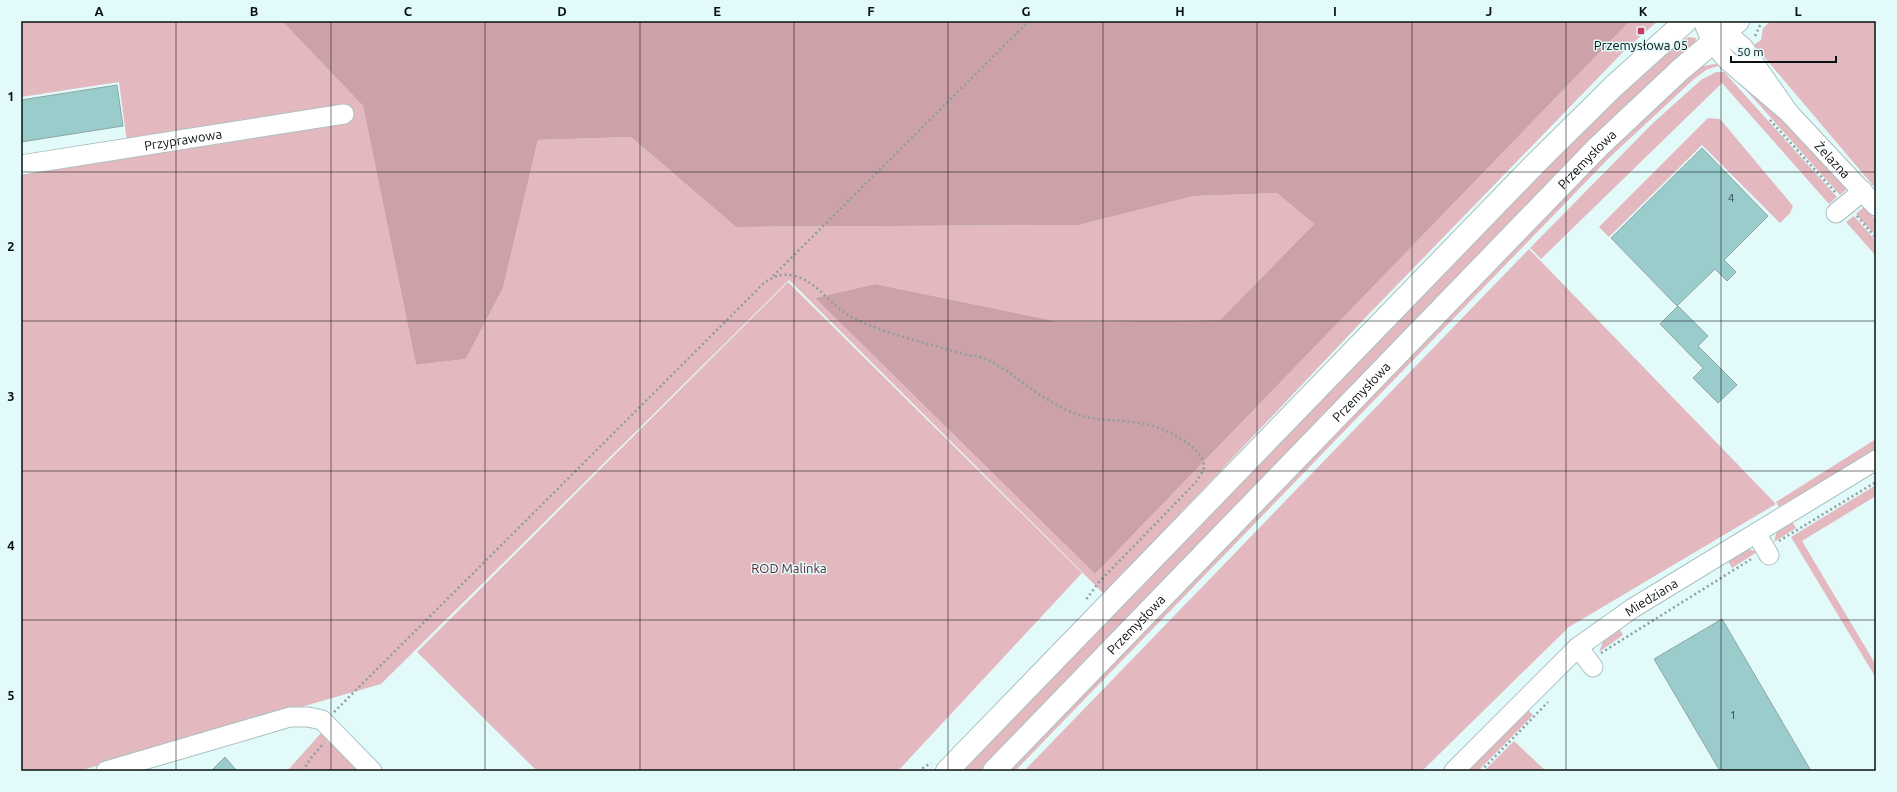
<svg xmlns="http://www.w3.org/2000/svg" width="1897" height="792" viewBox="0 0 1897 792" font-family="Ubuntu,sans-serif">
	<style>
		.green { fill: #e4b8bf }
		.forest { fill: #cca1a8 }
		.building { fill: #9acccc; stroke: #8fa5a5 }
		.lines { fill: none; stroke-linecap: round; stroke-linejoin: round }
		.minor-casing { stroke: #a9c0c0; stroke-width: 21 }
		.major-casing { stroke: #a9c0c0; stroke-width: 24 }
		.path { stroke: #8c9e9e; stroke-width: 2.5; stroke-dasharray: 2 3; stroke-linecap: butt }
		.minor { stroke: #fff; stroke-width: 19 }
		.major { stroke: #fff; stroke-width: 22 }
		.grid { fill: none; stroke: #081010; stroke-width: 1; stroke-opacity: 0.55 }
		.poi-dot { fill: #c93b64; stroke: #e2fafa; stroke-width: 1.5 }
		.labels { text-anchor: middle; stroke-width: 3; stroke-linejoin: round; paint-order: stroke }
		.number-label { font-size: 11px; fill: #2c3f3f }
		.poi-label { font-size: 13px; fill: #081010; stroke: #e2fafa }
		.street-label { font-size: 13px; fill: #081010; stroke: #e2fafa }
		.park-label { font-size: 13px; fill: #5f2734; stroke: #e2fafa }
		.neatline { fill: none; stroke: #081010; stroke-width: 1.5 }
		.grid-label { font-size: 13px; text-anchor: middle; font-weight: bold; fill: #081010 }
	</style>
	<rect width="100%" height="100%" fill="#e2fafa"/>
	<!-- green -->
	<path class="green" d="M21 21H282L363 106 416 365 466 359 503 288 538 140 631 137 736 227 1079 225 1194 196 1277 193 1314 224 1220 320 1060 322 875 284 815 298 1095 574 1630 21H1658L1627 48 1365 318 1104 594 789 280 381 684 79 771H21V170L127 142 119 82 21 97Z
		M1771 21H1876V189L1754 45 1761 40 1763 28Z
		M1689 37 1696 38 1695 44 1431 306 981 771H961L1544 169 1616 96 1680 41Z
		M1715 64 1721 65 1706 70 1694 79 1609 158 1015 771H1007L1566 194 1646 115 1697 69 1703 66Z
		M1729 71 1769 106 1848 188 1840 195Z
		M1716 72H1724L1837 197 1829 204 1722 83 1541 259 1530 248 1653 123 1701 80Z
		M1708 118 1720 119 1793 206 1790 213 1780 223 1702 145 1609 237 1599 227Z
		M1864 207 1876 220V236L1856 214Z
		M1854 216 1876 241V256L1846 222Z
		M1529 249 1776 504 1569 627 1422 771H1024Z
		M788 282 1082 573 898 771H537L417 652Z
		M1876 439V450L1780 509 1776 502Z
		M1876 485V496L1802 541 1876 665V678L1791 537Z
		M1791 520 1796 528 1774 542 1777 530Z
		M1749 549 1757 552 1732 568 1728 561 1729 558Z
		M1619 628 1623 635 1599 652 1605 637Z
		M1527 709 1533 715 1478 771H1468V767Z
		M322 732 362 771H287Z
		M1514 741 1546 771H1484Z"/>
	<!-- forest -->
	<path class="forest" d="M282 21H1630L1095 574 815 298 875 284 1060 322 1220 320 1314 224 1277 193 1194 196 1079 225 736 227 631 137 538 140 503 288 466 359 416 365 363 106Z"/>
	<!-- building -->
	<path class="building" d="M117 85 123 126 21 142V100Z
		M1702 148 1768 216 1724 260 1736 272 1727 281 1715 269 1677 306 1611 238Z
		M1678 306 1708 336 1698 346 1737 385 1718 403 1693 378 1703 368 1660 324Z
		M1722 619 1811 771H1720L1654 659Z
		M225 757 237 771H211Z"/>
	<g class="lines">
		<defs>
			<g id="minor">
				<path d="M1703 21 1712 43 1728 61 1789 113 1743 47 1712 21"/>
				<path id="s1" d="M1789 113 1876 206"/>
				<path id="s2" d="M21 165 344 114"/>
				<path d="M1836 213 1863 191"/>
				<path d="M1756 533 1769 555"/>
				<path d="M1578 647 1593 667"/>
				<path d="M106 771 290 717H308L322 720 372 771"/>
				<path id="s3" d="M1454 771 1578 647 1633 608 1876 460"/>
			</g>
			<g id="major">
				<path d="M947 771 1535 164 1614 86 1686 21"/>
				<path id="s4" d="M994 771 1598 147 1680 70 1738 21"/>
			</g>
		</defs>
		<!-- minor casing -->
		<use href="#minor" class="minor-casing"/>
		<!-- major casing -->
		<use href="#major" class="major-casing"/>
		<!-- path -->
		<path class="path" d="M1755 36 1762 21
			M1770 120 1836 193
			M1857 216 1876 238
			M773 276 1029 21
			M1779 541 1876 482
			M1601 653 1753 558
			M334 712 764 283C774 276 782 273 795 276 817 282 829 303 848 315 877 332 927 343 960 353 968 356 978 355 986 359 1010 370 1029 390 1052 402 1063 409 1078 416 1091 418 1108 421 1127 420 1145 424 1162 427 1203 446 1204 466 1204 471 1199 477 1196 482L1099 582 1085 601
			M303 771 310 759 324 743
			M918 771 931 763
			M1481 771 1548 702"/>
		<!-- minor -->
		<use href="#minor" class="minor"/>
		<!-- major -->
		<use href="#major" class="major"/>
	</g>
	<!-- grid -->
	<path class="grid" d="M176 21V771M331 21V771M485 21V771M640 21V771M794 21V771M948 21V771M1103 21V771M1257 21V771M1412 21V771M1566 21V771M1721 21V771M21 172H1876M21 321H1876M21 471H1876M21 620H1876"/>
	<!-- markers -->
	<rect class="poi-dot" x="1637" y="27" width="8" height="8" rx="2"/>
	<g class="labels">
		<!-- number labels -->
		<g class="number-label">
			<text x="1731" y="202">4</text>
			<text x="1733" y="719">1</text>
		</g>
		<!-- poi labels -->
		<g class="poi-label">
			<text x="1641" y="50">Przemysłowa 05</text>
		</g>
		<!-- street labels -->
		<g class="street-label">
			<text dy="5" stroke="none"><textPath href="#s2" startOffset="164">Przyprawowa</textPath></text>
			<text dy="5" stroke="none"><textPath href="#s4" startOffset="852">Przemysłowa</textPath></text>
			<text dy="5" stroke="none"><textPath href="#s1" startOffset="64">Żelazna</textPath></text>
			<text dy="5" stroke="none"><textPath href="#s4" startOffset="528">Przemysłowa</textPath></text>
			<text dy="5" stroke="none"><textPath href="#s3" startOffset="264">Miedziana</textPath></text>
			<text dy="5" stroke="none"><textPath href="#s4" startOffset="204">Przemysłowa</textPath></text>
		</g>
		<!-- park labels -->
		<g class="park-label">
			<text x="789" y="573">ROD Malinka</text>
		</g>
	</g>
	<!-- border -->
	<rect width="1897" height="792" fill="none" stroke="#e2fafa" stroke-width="44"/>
	<!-- scale -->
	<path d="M1731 56v6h105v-6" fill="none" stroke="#081010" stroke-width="2"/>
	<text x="1737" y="56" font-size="12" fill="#081010" stroke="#e2fafa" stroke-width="3" paint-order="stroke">50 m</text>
	<rect x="22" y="22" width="1853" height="748" class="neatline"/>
	<g class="grid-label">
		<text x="99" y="16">A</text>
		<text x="254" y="16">B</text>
		<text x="408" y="16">C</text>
		<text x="562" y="16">D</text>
		<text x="717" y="16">E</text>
		<text x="871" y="16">F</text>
		<text x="1026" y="16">G</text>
		<text x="1180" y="16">H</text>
		<text x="1335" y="16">I</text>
		<text x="1489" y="16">J</text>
		<text x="1643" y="16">K</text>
		<text x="1798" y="16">L</text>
		<text x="11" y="101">1</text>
		<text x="11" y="251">2</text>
		<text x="11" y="401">3</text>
		<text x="11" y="550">4</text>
		<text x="11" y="700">5</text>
	</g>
</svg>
